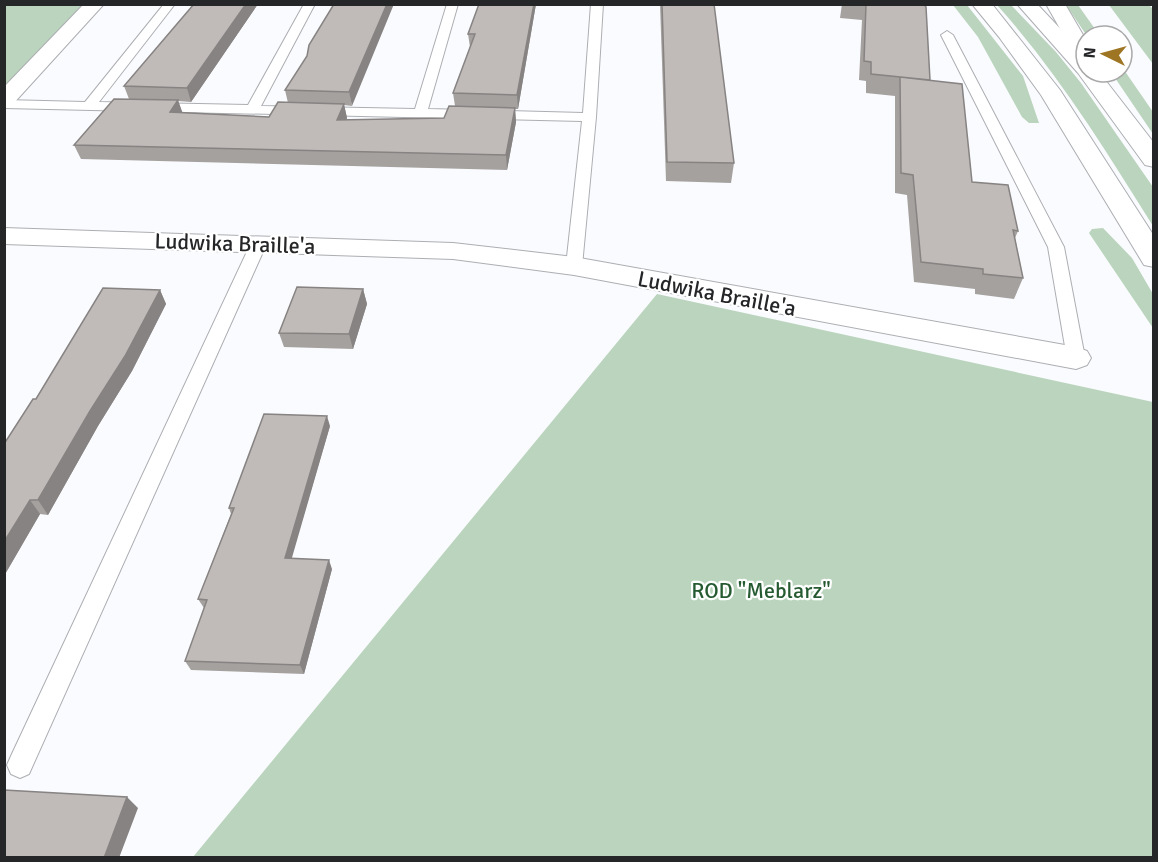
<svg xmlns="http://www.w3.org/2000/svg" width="1158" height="862" viewBox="0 0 1158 862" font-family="Signika,sans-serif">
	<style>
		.green { fill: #bad4bd }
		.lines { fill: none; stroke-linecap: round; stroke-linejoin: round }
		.lane-casing { stroke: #acaeb2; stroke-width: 2 }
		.street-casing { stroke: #acaeb2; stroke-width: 2 }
		.secondary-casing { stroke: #acaeb2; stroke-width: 2 }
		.primary-casing { stroke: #acaeb2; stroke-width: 2 }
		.lane { fill: #fff; fill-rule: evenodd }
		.street { fill: #fff; fill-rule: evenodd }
		.secondary { fill: #fff; fill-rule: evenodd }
		.primary { fill: #fff; fill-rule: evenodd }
		.wall { fill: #a5a19f }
		.shaded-wall { fill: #868382 }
		.building { fill: #c0bbb9; stroke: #868382; stroke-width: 1.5 }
		.labels { text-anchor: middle; stroke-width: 4.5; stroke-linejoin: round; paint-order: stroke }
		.street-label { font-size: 22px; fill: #252628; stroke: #fff }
		.park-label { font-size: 22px; fill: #265b32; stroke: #fff }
	</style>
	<rect width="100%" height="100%" fill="#fafbfe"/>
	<!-- green -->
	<path class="green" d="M5 5H84L5 86Z
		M953 5H967L1023 76 1039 123H1029L1022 117 978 37Z
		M997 5H1011L1056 52 1081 83 1153 187V226C1105 149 1058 73 997 5Z
		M1066 5H1078L1100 36H1087Z
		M1109 5H1149L1153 9V64Z
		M1122 67 1153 112V134L1111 72H1122Z
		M1103 228 1132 258 1153 294V328L1089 233 1092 229Z
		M657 294 1153 402V857H193Z"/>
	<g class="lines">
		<defs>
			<path id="lane" d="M164 4H175L99 102 248 105 304 4H315L261 106 415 109 447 4H458L428 109 583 113 591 4H603L596 117 582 266 574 271 566 266 582 121 4 108V100L85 102Z
				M947 31 953 35 1064 247 1085 358 1082 362 1076 364 1070 362 1067 358 1048 247 941 35Z
				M259 238 267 243 29 774 20 778 11 774 7 765 11 756 251 243Z"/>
			<path id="street" d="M84 4H104L12 105 4 107V87Z
				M4 228 453 243 574 257 1076 347 1087 351 1091 358 1087 365 1076 369 574 275 453 259 4 244Z"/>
			<path id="secondary" d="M1046 4H1065L1086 40V63L1079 61 1076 57Z"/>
			<path id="primary" d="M972 4H992L1060 90 1154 236V267L1144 265 1041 95 999 37Z
				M1017 4H1037L1086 56V72H1099L1154 143V167L1145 165 1078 73Z"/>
		</defs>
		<!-- lane casing -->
		<use href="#lane" class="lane-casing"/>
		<!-- street casing -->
		<use href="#street" class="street-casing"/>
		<!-- secondary casing -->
		<use href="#secondary" class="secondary-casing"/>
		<!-- primary casing -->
		<use href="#primary" class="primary-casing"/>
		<!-- lane -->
		<use href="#lane" class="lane"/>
		<!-- street -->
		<use href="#street" class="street"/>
		<!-- secondary -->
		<use href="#secondary" class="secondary"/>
		<!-- primary -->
		<use href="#primary" class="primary"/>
	</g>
	<!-- wall -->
	<path class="wall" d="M194 4H258L191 102 178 101 182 113 269 117 288 103 285 90 307 56 334 4 352 106 344 105 347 118 346 120 444 118 455 106 453 93 470 47 468 34 536 4 518 109H515L516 122 507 170 81 159 74 145 129 99 124 86Z
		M660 4H714L734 163 731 183 666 181Z
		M842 4H924L930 81 972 182 1018 231 1015 238 1023 278 1014 299 975 294V289L914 282 907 195 895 193V96L866 93V81L859 80 862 20 840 18Z
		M363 289 367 304 353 349 284 347 279 333Z
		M160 290 166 304 132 371 98 426 48 515 40 514 4 576 36 399Z
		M330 426 291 558 332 569 304 674 191 670 185 661 204 608 198 599 231 514 229 508Z"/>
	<!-- shaded-wall -->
	<path class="shaded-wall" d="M246 4H258L191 102 187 88Z
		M387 4H394L352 106 349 92Z
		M534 4H536L518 109 517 95Z
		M178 100 183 114 170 112Z
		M344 104 347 118 340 134 337 120Z
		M515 108 516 122 507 170 506 155Z
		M363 289 367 304 353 349 349 334Z
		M160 290 166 304 132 371 98 426 48 515 38 500Z
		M327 416 330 426 289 568 285 558Z
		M30 500 40 514 4 576V542Z
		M329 560 332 569 304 674 300 665Z
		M127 797 138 808 119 858H104Z"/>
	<!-- building -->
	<path class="building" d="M194 4H246L187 88 124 86Z
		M334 4H387L349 92 285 90 307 56 309 45Z
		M479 4H534L517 95 453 93 475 34H468Z
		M662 4H714L734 163 667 162Z
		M866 4H924L926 7 930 80 871 74V62L864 61Z
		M900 77 962 84 972 182 1008 185 1018 231 1013 230 1023 278 983 274V269L921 262 913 175 901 173Z
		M114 99 178 100 170 112 269 117 278 102 344 104 337 120 444 118 449 106 515 108 506 155 74 145Z
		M297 287 363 289 349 334 279 333Z
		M103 288 160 290 125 356 90 411 38 500H30L4 542V444L33 399H36Z
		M264 414 327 416 285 558 329 560 300 665 185 661 207 600 198 599 234 508H229Z
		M4 790 127 797 104 858H4Z"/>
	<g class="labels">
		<!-- street labels -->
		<g class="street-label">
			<text transform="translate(235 243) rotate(2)" y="8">Ludwika Braille'a</text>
			<text transform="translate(717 293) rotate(11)" y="8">Ludwika Braille'a</text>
		</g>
		<!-- park labels -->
		<g class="park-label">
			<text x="761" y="598">ROD "Meblarz"</text>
		</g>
	</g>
	<!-- border -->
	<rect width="1158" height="862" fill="none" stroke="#252628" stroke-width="12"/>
	<!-- north arrow -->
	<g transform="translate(1104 54) rotate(275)"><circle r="28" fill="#ffffff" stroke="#a8a8a9" stroke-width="1.5"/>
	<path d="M0-4.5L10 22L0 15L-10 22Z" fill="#9e7523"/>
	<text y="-9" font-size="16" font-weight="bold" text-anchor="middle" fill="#252628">N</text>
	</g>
</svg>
